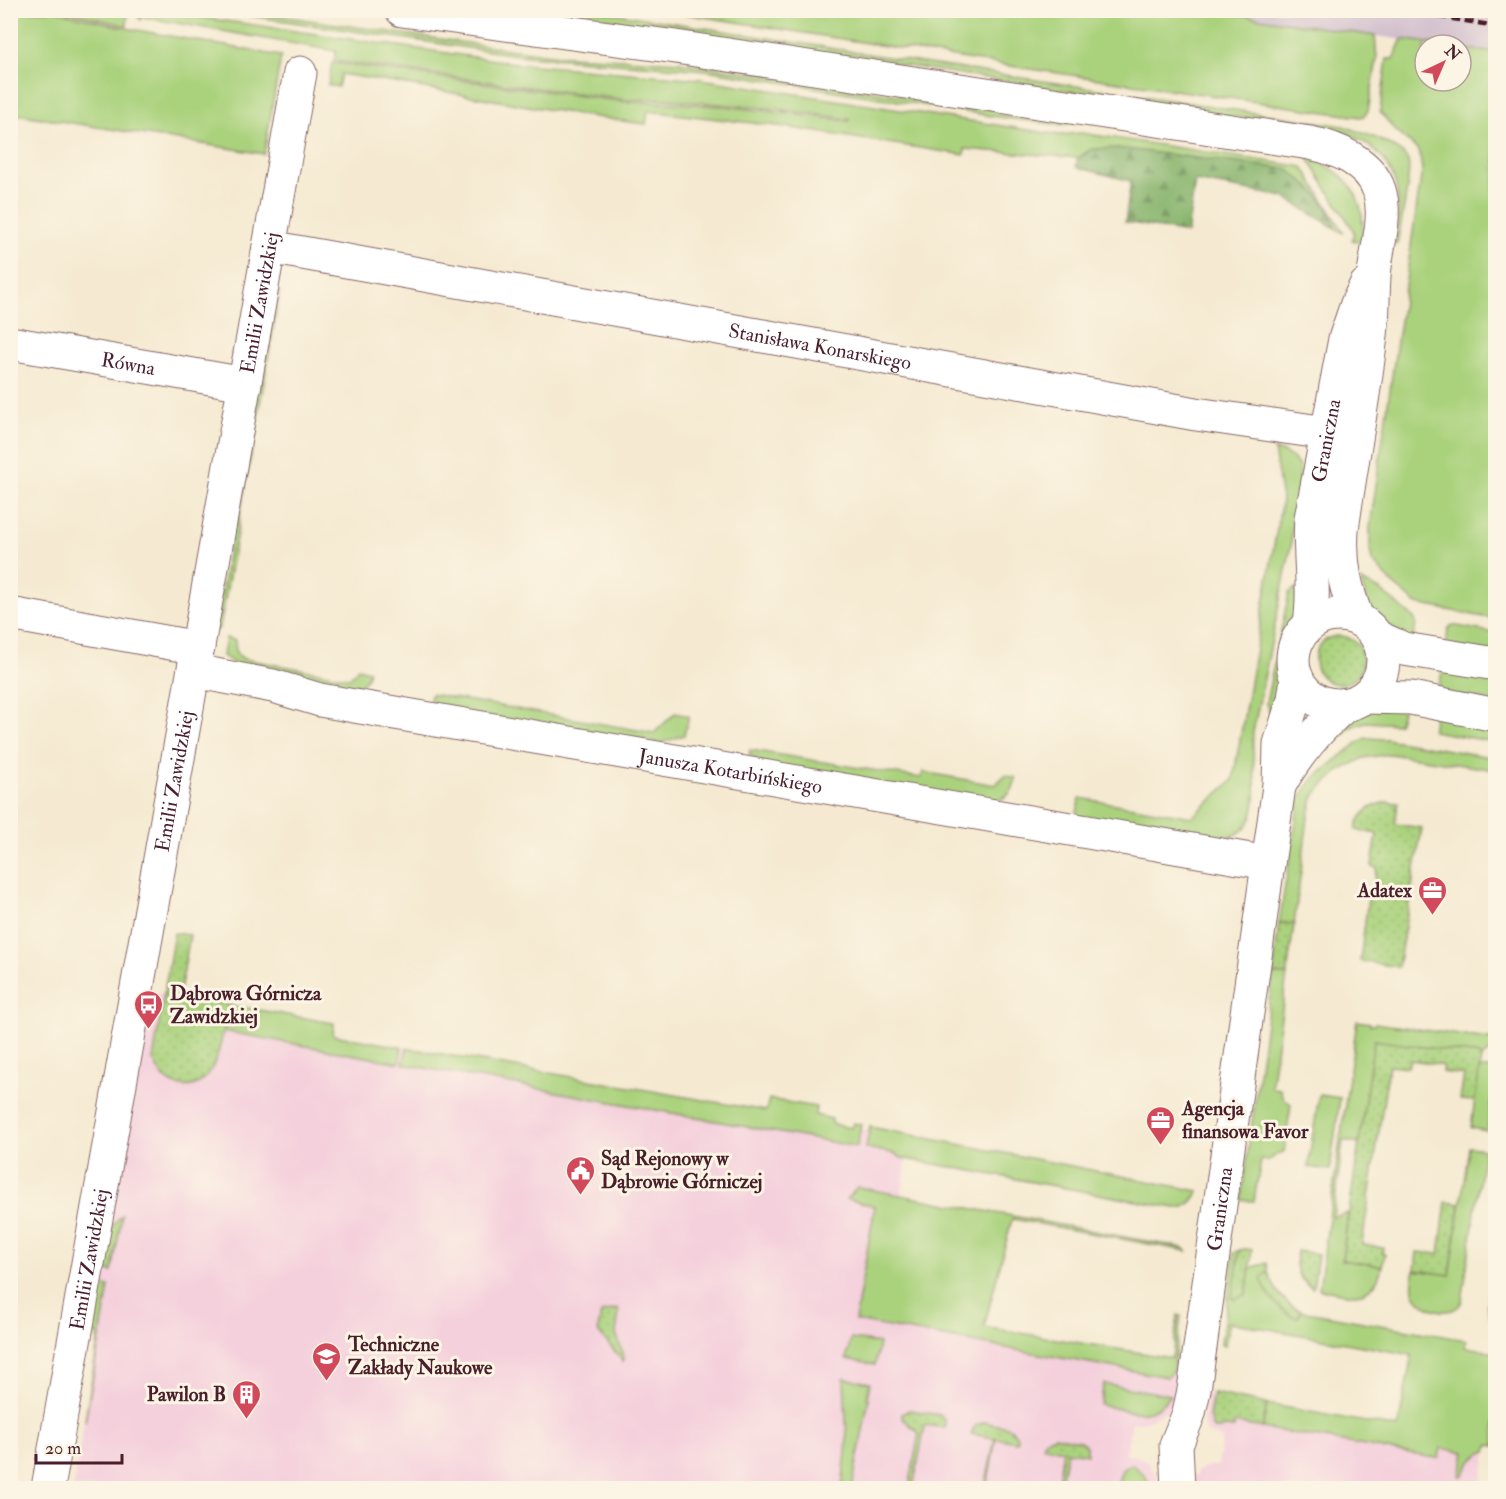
<svg xmlns="http://www.w3.org/2000/svg" width="1506" height="1499" viewBox="0 0 1506 1499" font-family="'IM FELL Double Pica',serif">
	<style>
		.built { fill: #f4cfdc }
		.industrial { fill: #d0bdcc }
		.grass { fill: #aad27d; stroke: #7a7854; stroke-width: 1.5 }
		.forest { fill: url(#forest-firs); stroke: #686a4c; stroke-width: 1.5 }
		.garden { fill: url(#garden-dots); stroke: #7a7854; stroke-width: 1.5 }
		.lines { fill: none; stroke-linecap: round; stroke-linejoin: round }
		.minor-casing { stroke: #866665; stroke-width: 35 }
		.minor { stroke: #fff; stroke-width: 33 }
		.rail { stroke: #4a1f2b; stroke-width: 4.5; stroke-dasharray: 9 4.5; stroke-linecap: butt }
		.labels { text-anchor: middle; stroke-width: 6; stroke-linejoin: round; paint-order: stroke }
		.street-label { font-size: 20px; fill: #4a1f2b; stroke: #fcf5e5 }
		.poi-label { font-size: 20px; font-weight: bold; fill: #4a1f2b; stroke: #fcf5e5; text-anchor: start }
	</style>
	<defs>
		<pattern id="forest-firs" width="22" height="20" patternUnits="userSpaceOnUse" patternTransform="scale(1.5)"><rect width="22" height="20" fill="#87b46c"/><path d="M5 1l3.5 6h-7zM16 11l3.5 6h-7z" fill="#709259"/></pattern>
		<pattern id="garden-dots" width="8" height="8" patternUnits="userSpaceOnUse" patternTransform="scale(1.5)"><rect width="8" height="8" fill="#aad27d"/><path d="M2 2h.1M6 6h.1" fill="none" stroke="#94b46c" stroke-width="1.8" stroke-linecap="round"/></pattern>
	</defs>
	<rect width="100%" height="100%" fill="#fcf5e5"/>
	<filter id="ink" filterUnits="userSpaceOnUse"><feTurbulence type="fractalNoise" baseFrequency=".0167" numOctaves="2"/><feDisplacementMap in="SourceGraphic" scale="12" xChannelSelector="R" yChannelSelector="G"/><feConvolveMatrix kernelMatrix="1 2 1 2 8 2 1 2 1" color-interpolation-filters="sRGB"/></filter>
	<filter id="wash" filterUnits="userSpaceOnUse"><feTurbulence type="fractalNoise" baseFrequency=".008" numOctaves="4" result="noise"/><feDisplacementMap in="SourceGraphic" scale="24" xChannelSelector="R" yChannelSelector="G"/><feGaussianBlur stdDeviation="1.35" result="paint"/><feColorMatrix in="noise" values="0 0 0 0 0 0 0 0 0 0 0 0 0 0 0 0 0 1.4 0 .05"/><feComposite in="paint" operator="in"/></filter>
	<g filter="url(#wash)">
		<rect width="100%" height="100%" fill="#f5ead1"/>
		<!-- built -->
		<path class="built" d="M150 992 334 1023 333 1035 910 1138 884 1311 1184 1363 1176 1399 1167 1410 1158 1416 1146 1421 1132 1422 1125 1455H1135L1145 1460 1157 1476 1161 1488H73L98 1342 92 1320Z
			M1207 1392 1489 1445 1480 1488H1191L1194 1476 1198 1471 1208 1466H1218L1222 1439 1207 1433 1203 1422Z"/>
		<!-- industrial -->
		<path class="industrial" d="M1208 11H1495V53L1461 48V45H1442L1375 36Z"/>
		<!-- grass -->
		<path class="grass" d="M128 10 127 26 67 11V10Z
			M10 11H57L126 28 281 56 264 154 11 113Z
			M140 11H153L226 21 522 64 700 79 1060 135 1081 133 1303 167 1343 231V233L1335 228V225L1287 169 1092 149 1078 158 965 149 964 155 779 126 648 111 646 124C544 111 443 90 341 74L338 87 328 85 332 63 627 102C701 101 775 112 849 121L850 119 776 109 662 99 627 100 334 61 336 51 142 17 141 20 137 16Z
			M217 11H247L550 55 679 62 1079 122 1059 125 992 116 706 70 524 56Z
			M553 11H600L929 64 1343 126C1358 131 1402 145 1408 161 1412 174 1400 227 1397 244L1394 243C1404 195 1399 157 1349 134Z
			M667 11 1208 10 1375 36 1377 59 1368 111 1364 116 1360 117 1010 66Z
			M1402 39 1442 45H1425V81H1461V48L1495 53V619L1417 604 1393 584 1372 561 1370 550V527L1422 170 1419 151 1396 131 1380 112 1387 59H1393Z
			M1307 157C1349 172 1367 197 1362 242L1352 240 1354 231Z
			M276 290 280 292 220 627 214 632Z
			M1274 450 1285 453 1294 459 1299 467 1300 475 1293 513 1291 546 1253 732C1249 768 1274 833 1220 839L1075 822 1080 798 1192 817 1233 780 1282 500Z
			M1361 581 1380 590 1414 618 1416 623 1413 641 1378 621 1370 613Z
			M1296 588 1298 619 1283 646 1282 655 1284 681 1274 715 1269 711 1266 703 1289 593Z
			M1452 625 1495 633V653L1446 647 1448 629Z
			M226 638 235 640 236 653 244 659 350 678 358 668 369 671C366 683 358 689 346 690L235 664 223 656Z
			M1443 667 1495 676V702L1438 692Z
			M431 694 654 733 675 713 689 716 684 735 662 743 428 710Z
			M1403 708 1398 724 1366 722 1353 726 1332 743 1324 738 1345 720 1367 709Z
			M1435 714 1495 730V742L1432 731Z
			M1366 738 1386 739 1495 758V770L1390 754 1364 758 1339 771 1322 787 1313 798 1308 818 1294 924 1279 923 1300 797 1313 779 1360 741Z
			M750 750 921 778 923 772 995 785 1005 775 1016 778C1013 792 1008 798 994 801L769 769 749 754Z
			M1273 974 1287 975 1271 1088 1280 1089 1283 1098 1291 1104 1284 1152 1277 1154 1269 1161 1261 1160 1254 1201 1241 1200Z
			M229 1005 334 1023 333 1035 402 1047 399 1063 223 1031Z
			M1357 1021 1370 1023V1025H1374L1375 1023 1495 1040V1048L1481 1058 1479 1055 1374 1041 1359 1144 1343 1140 1333 1217 1348 1213 1342 1260 1382 1266C1374 1304 1347 1294 1319 1289Z
			M407 1048 766 1111 769 1099 816 1107 815 1115 832 1119V1124L851 1128 853 1123 861 1125 857 1147 403 1064Z
			M1479 1069H1495L1487 1131 1471 1128Z
			M1319 1095 1340 1098 1330 1170 1308 1167Z
			M870 1127 1199 1191C1193 1201 1187 1209 1175 1208L901 1158 896 1154 866 1148Z
			M1469 1147 1484 1149 1462 1301C1454 1320 1422 1309 1414 1294 1411 1286 1413 1277 1415 1270L1450 1275Z
			M857 1187 1184 1248 1187 1251 1012 1219 984 1327 1172 1358 1178 1315 1181 1316 1173 1371 1167 1377 855 1321 875 1206 847 1199Z
			M122 1215 112 1272 100 1270C104 1249 106 1229 122 1215Z
			M1495 1245V1319L1490 1316 1487 1306Z
			M1240 1250 1232 1298 1246 1295 1250 1268 1267 1263 1268 1272 1261 1278 1299 1316 1301 1311 1466 1340 1465 1347 1495 1352V1446L1489 1445 1487 1451C1474 1455 1468 1464 1463 1476H1460L1465 1452 1441 1448 1439 1458 1428 1457 1262 1428 1267 1404 1398 1428 1412 1355 1229 1322 1225 1345 1221 1344 1234 1253Z
			M98 1285 109 1287 85 1421 98 1342 92 1320Z
			M851 1339 879 1343 875 1365 846 1359Z
			M844 1378 870 1383 867 1398H869L852 1488H842L847 1443Z
			M1104 1384 1170 1395C1150 1423 1129 1410 1100 1405Z
			M1132 1464 1144 1474 1151 1488H1116L1122 1470Z"/>
		<!-- forest -->
		<path class="forest" d="M1117 148 1287 169C1307 183 1331 203 1335 228L1284 197 1195 181 1187 233 1125 222 1131 181 1076 167 1078 158 1092 149Z"/>
		<!-- garden -->
		<path class="garden" d="M1315 660a24 24 0 1 1 48 0a24 24 0 1 1-48 0Z
			M1386 802 1398 803 1395 824 1422 828 1398 967 1360 961 1369 891 1373 892 1377 868 1372 866 1377 834 1356 830C1358 814 1370 806 1386 802Z
			M1279 923 1294 924 1287 975 1273 974Z
			M174 933 190 935 179 996 229 1005C223 1029 218 1092 182 1086 166 1084 159 1073 153 1060Z
			M1374 1040 1479 1055 1481 1058 1475 1101 1460 1100 1464 1075 1442 1072 1443 1065 1410 1060 1408 1067 1389 1065 1362 1244 1383 1248 1382 1253 1385 1254 1382 1266 1342 1260Z
			M1446 1202 1460 1204 1450 1275 1415 1270 1417 1252 1439 1254Z
			M1245 1249 1252 1250 1246 1295 1234 1299 1232 1298 1240 1250Z
			M1297 1251 1318 1254 1313 1288C1297 1279 1294 1269 1297 1251Z
			M1268 1272C1274 1290 1284 1303 1301 1311L1297 1318C1279 1311 1267 1296 1261 1278Z
			M618 1309 619 1312 616 1333 624 1358 623 1361 599 1333 598 1329 601 1313Z
			M1213 1393 1267 1404 1262 1428 1235 1423 1233 1428 1225 1427 1221 1429H1213L1209 1417Z
			M909 1410 940 1415 945 1421V1428L925 1425 913 1488H909L919 1433 902 1418V1414Z
			M984 1422 1011 1428 1017 1437V1442L996 1438 987 1488H985L995 1438 971 1434 975 1426Z
			M1055 1436 1080 1441 1087 1446V1454L1067 1451 1060 1488H1057L1063 1450 1043 1446 1046 1439Z"/>
	</g>
	<g filter="url(#ink)">
		<g class="lines">
			<defs>
				<g id="minor">
					<path d="M402 10 669 46 1310 143C1336 148 1370 162 1379 190 1388 217 1376 248 1374 276 1373 293 1373 310 1372 326 1365 395 1351 462 1342 530 1340 564 1345 587 1357 618"/>
					<path id="s1" d="M269 247 1196 414 1327 433 1340 443 1351 467"/>
					<path id="s2" d="M10 343 245 384"/>
					<path d="M10 614 198 648"/>
					<circle cx="1338" cy="660" r="45"/>
					<path id="s3" d="M1310 623C1316 588 1308 553 1311 518L1345 339 1357 304 1366 285"/>
					<path d="M1377 637 1404 649 1496 664"/>
					<path id="s4" d="M194 671 273 686 320 700 360 707 1268 863"/>
					<path d="M1364 697 1411 698 1496 715"/>
					<path d="M1279 786C1295 756 1321 725 1347 704"/>
					<path id="s5" d="M48 1488 300 73"/>
					<path id="s6" d="M1178 1488 1176 1445 1189 1413 1194 1390 1279 786 1280 744 1294 699 1297 678"/>
				</g>
			</defs>
			<!-- minor casing -->
			<use href="#minor" class="minor-casing"/>
			<!-- minor -->
			<use href="#minor" class="minor"/>
			<!-- rail -->
			<path class="rail" d="M1398 10 1496 26"/>
		</g>
	</g>
	<!-- icons -->
	<defs>
		<symbol id="office-pin" viewBox="-11 -11 22 30"><path d="M0 17L-7.5 6A9.5 9.5 0 1 1 7.5 6Z" fill="#d1495b" stroke="#fcf5e5"/><path d="M-6-3h4V-5.5h4V-3h4V5H-6ZM-1-4.5V-3h2v-1.5ZM-6 0V1H6V0Z" fill="#fff"/></symbol>
		<symbol id="bus-pin" viewBox="-11 -11 22 30"><path d="M0 17L-7.5 6A9.5 9.5 0 1 1 7.5 6Z" fill="#d1495b" stroke="#fcf5e5"/><path d="M-5-6H5V4H4V6H2V4H-2V6H-4V4H-5ZM-3.5-4V0h7V-4ZM-3.5 1.2v1.5H-2V1.2ZM2 1.2v1.5H3.5V1.2Z" fill="#fff"/></symbol>
		<symbol id="civic-pin" viewBox="-11 -11 22 30"><path d="M0 17L-7.5 6A9.5 9.5 0 1 1 7.5 6Z" fill="#d1495b" stroke="#fcf5e5"/><path d="M-.6-6.5H3V-4.5H.6V-3L4-1V1h2V6H-6V1h2V-1L-.6-3ZM-1.2 2.5V6h2.4V2.5Z" fill="#fff"/></symbol>
		<symbol id="school-pin" viewBox="-11 -11 22 30"><path d="M0 17L-7.5 6A9.5 9.5 0 1 1 7.5 6Z" fill="#d1495b" stroke="#fcf5e5"/><path d="M0-5L7-2L0 1L-7-2ZM-4 1L0 2.5L4 1V4Q0 6-4 4Z" fill="#fff"/></symbol>
		<symbol id="building-pin" viewBox="-11 -11 22 30"><path d="M0 17L-7.5 6A9.5 9.5 0 1 1 7.5 6Z" fill="#d1495b" stroke="#fcf5e5"/><path d="M-4-6H4V6H1V3H-1V6H-4ZM-2.5-4.3h1.7v1.8h-1.7ZM.8-4.3h1.7v1.8H.8ZM-2.5-1h1.7V.8h-1.7ZM.8-1h1.7V.8H.8Z" fill="#fff"/></symbol>
	</defs>
	<g fill-rule="evenodd">
		<use href="#office-pin" x="1416" y="874" width="33" height="45"/>
		<use href="#bus-pin" x="132" y="988" width="33" height="45"/>
		<use href="#office-pin" x="1144" y="1104" width="33" height="45"/>
		<use href="#civic-pin" x="564" y="1154" width="33" height="45"/>
		<use href="#school-pin" x="310" y="1340" width="33" height="45"/>
		<use href="#building-pin" x="230" y="1378" width="33" height="45"/>
	</g>
	<g class="labels">
		<!-- street labels -->
		<g class="street-label">
			<text dy="7" stroke="none"><textPath href="#s5" startOffset="1204">Emilii Zawidzkiej</textPath></text>
			<text dy="7" stroke="none"><textPath href="#s1" startOffset="560">Stanisława Konarskiego</textPath></text>
			<text dy="7" stroke="none"><textPath href="#s2" startOffset="120">Równa</textPath></text>
			<text dy="7" stroke="none"><textPath href="#s3" startOffset="184">Graniczna</textPath></text>
			<text dy="7" stroke="none"><textPath href="#s4" startOffset="546">Janusza Kotarbińskiego</textPath></text>
			<text dy="7" stroke="none"><textPath href="#s5" startOffset="718">Emilii Zawidzkiej</textPath></text>
			<text dy="7" stroke="none"><textPath href="#s6" startOffset="284">Graniczna</textPath></text>
			<text dy="7" stroke="none"><textPath href="#s5" startOffset="232">Emilii Zawidzkiej</textPath></text>
		</g>
		<!-- poi labels -->
		<g class="poi-label">
			<text x="1412" y="897" text-anchor="end">Adatex</text>
			<text x="170" y="1000">Dąbrowa Górnicza<tspan x="170" dy="23">Zawidzkiej</tspan></text>
			<text x="1182" y="1115">Agencja<tspan x="1182" dy="23">finansowa Favor</tspan></text>
			<text x="601" y="1165">Sąd Rejonowy w<tspan x="601" dy="23">Dąbrowie Górniczej</tspan></text>
			<text x="348" y="1351">Techniczne<tspan x="348" dy="23">Zakłady Naukowe</tspan></text>
			<text x="226" y="1401" text-anchor="end">Pawilon B</text>
		</g>
	</g>
	<!-- margin -->
	<rect width="1506" height="1499" fill="none" stroke="#fcf5e5" stroke-width="36"/>
	<!-- north arrow -->
	<g transform="translate(1443 63) rotate(44)"><circle r="28" fill="#fcf5e5" stroke="#b59f9b" stroke-width="1.5"/>
	<path d="M0-4.5L10 22L0 15L-10 22Z" fill="#d1495b"/>
	<text y="-9" font-size="16" font-weight="bold" text-anchor="middle" fill="#4a1f2b">N</text>
	</g>
	<!-- scale -->
	<path d="M36 1454v9h86v-9" fill="none" stroke="#4a1f2b" stroke-width="3"/>
	<text x="45" y="1454" font-size="18" fill="#4a1f2b" stroke="#fcf5e5" stroke-width="4.5" paint-order="stroke">20 m</text>
</svg>
